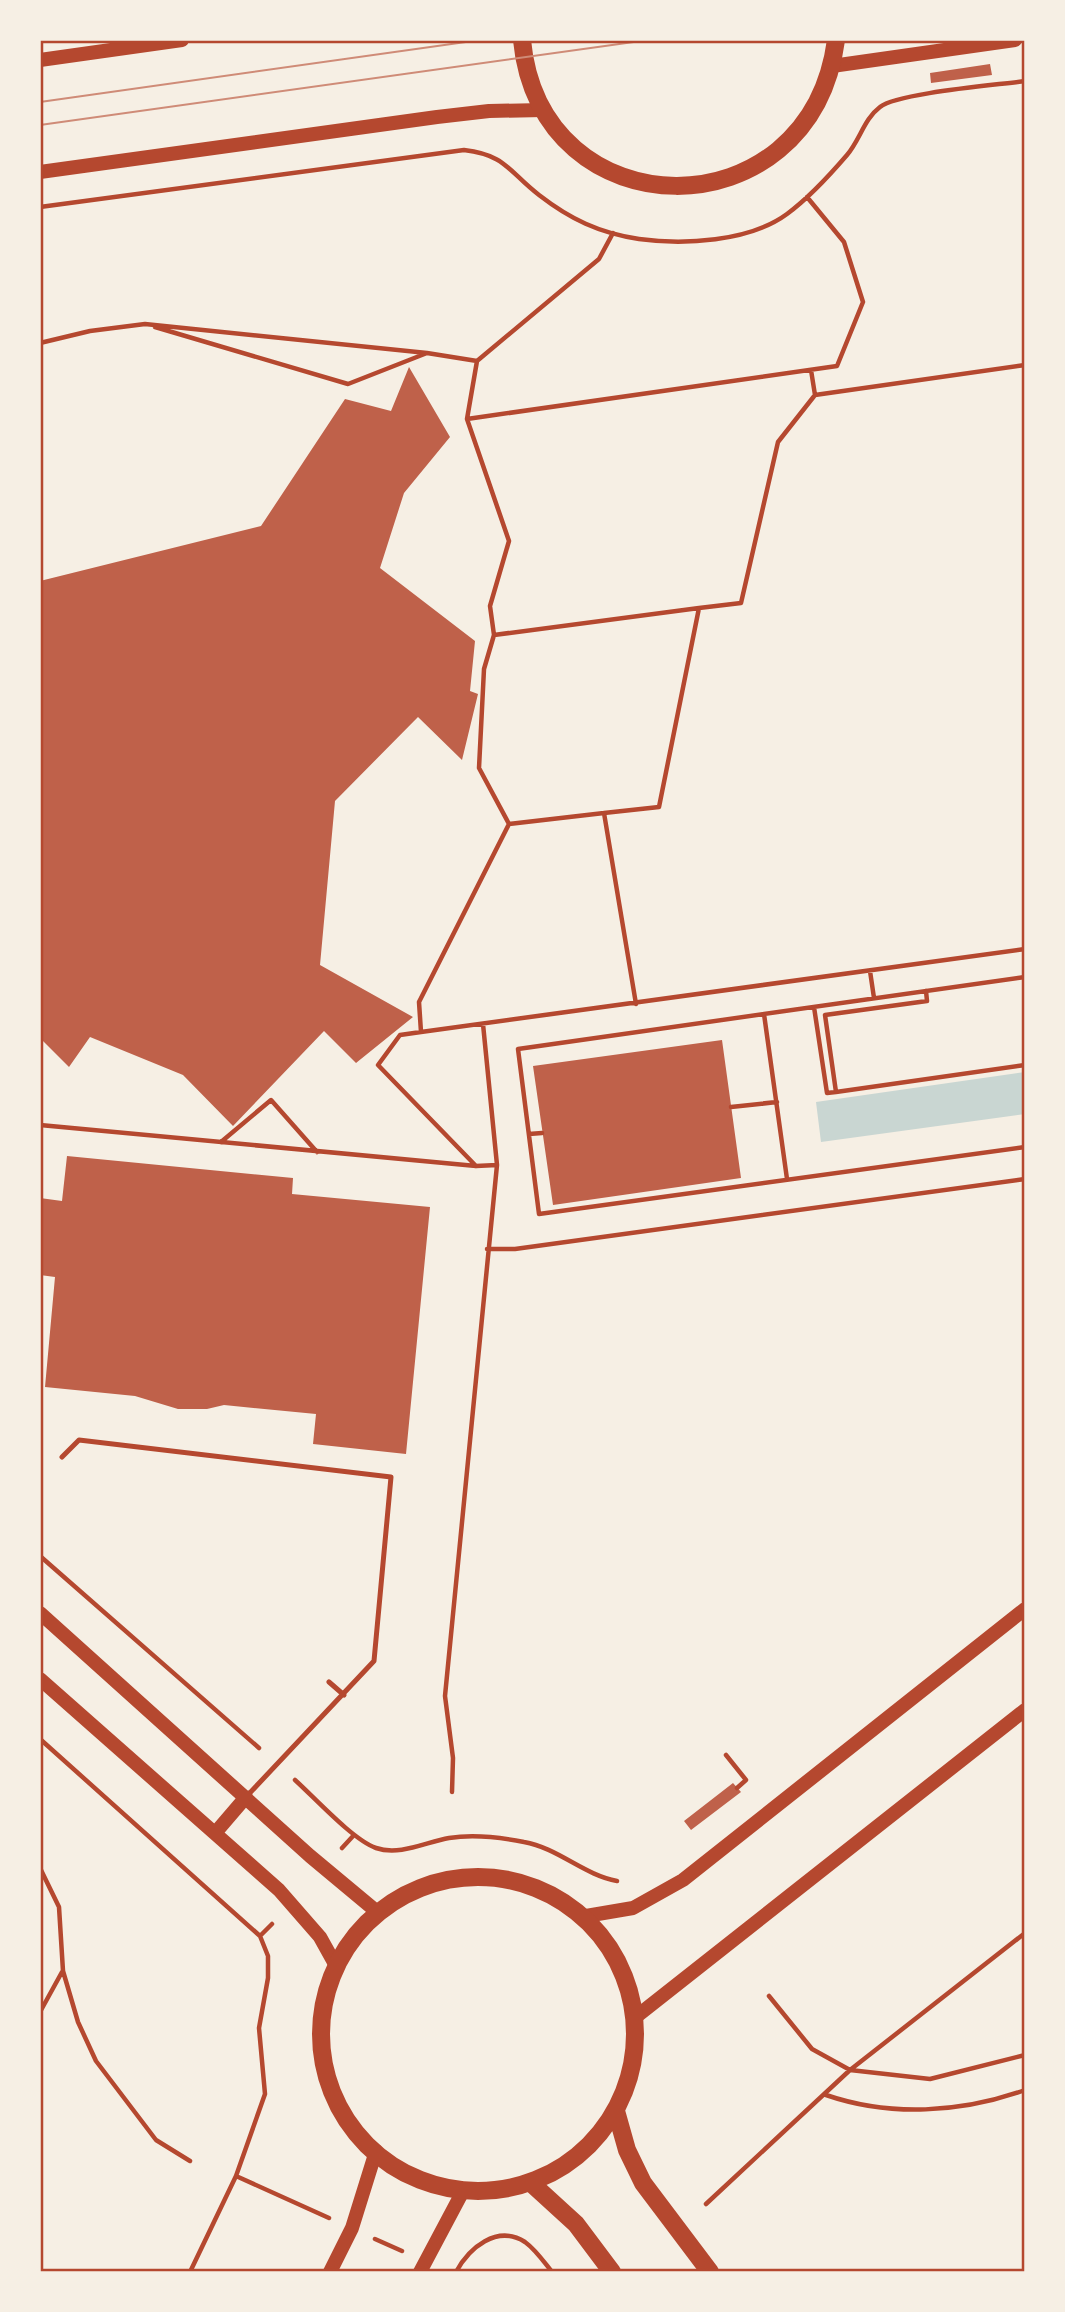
<svg xmlns="http://www.w3.org/2000/svg" width="1065" height="2312" viewBox="0 0 1065 2312" font-family="'Space Grotesk',sans-serif">
	<style>
		.water { fill: #c9d6d2 }
		.building { fill: #bf614a }
		.lines { fill: none; stroke-linecap: round; stroke-linejoin: round }
		.path { stroke: #b5482f; stroke-width: 4.5 }
		.service { stroke: #b5482f; stroke-width: 5 }
		.secondary { stroke: #b5482f; stroke-width: 14 }
		.primary { stroke: #b5482f; stroke-width: 18 }
		.tram { stroke: #cf8b77; stroke-width: 2 }
		.neatline { fill: none; stroke: #b5482f; stroke-width: 2.5 }
	</style>
	<rect width="100%" height="100%" fill="#f6efe4"/>
	<!-- water -->
	<path class="water" d="M1025 1072V1114L821 1142 816 1102Z"/>
	<!-- building -->
	<path class="building" d="M990 64 992 75 931 83 930 73Z
		M409 367 450 437 404 493 380 568 475 641 470 691 478 694 462 760 418 717 335 801 320 965 413 1017 356 1063 324 1031 233 1126 183 1075 90 1037 69 1067 40 1038V581L261 526 345 399 391 411Z
		M722 1040 741 1178 553 1205 533 1066Z
		M67 1156 293 1178 292 1194 430 1207 406 1454 313 1444 316 1414 224 1405 207 1409H178L135 1396 45 1387 55 1277 40 1275V1198L62 1201Z
		M733 1783 741 1792 691 1830 684 1821Z"/>
	<g class="lines">
		<!-- path -->
		<path class="path" d="M40 207 464 150C506 155 508 171 539 195 570 219 599 233 639 239 683 245 749 242 787 214 810 197 829 176 847 155 860 140 864 119 880 107 897 93 997 85 1025 81
			M155 327 348 384 427 353
			M40 343 90 331 145 324 427 353 477 361 467 419 509 541 490 606 494 635 484 669 479 768 509 824 419 1002 421 1032 400 1035 378 1065 476 1166
			M477 361 599 259 613 233
			M815 395 1025 365
			M467 419 837 366 863 302 844 242 807 197
			M494 635 699 608
			M509 824 604 813
			M870 971 874 998
			M1025 977 518 1049 539 1214 1025 1147
			M926 991 927 1001 825 1015 836 1092 1025 1065
			M636 1004 604 813 659 807 699 608 741 603 778 442 815 395 811 370
			M814 1007 827 1093 836 1092
			M764 1014 787 1179
			M483 1024 497 1165
			M421 1032 1025 949
			M731 1107 777 1102
			M40 1125 476 1166 497 1165 445 1696 453 1758 452 1792
			M529 1134 542 1133
			M221 1142 271 1100 317 1152
			M487 1249H515L1025 1179
			M40 1556 259 1748
			M40 1739 260 1936 268 1956V1978L259 2028 265 2094 236 2176 329 2218
			M726 1755 746 1780 737 1788
			M295 1780C315 1798 353 1840 376 1848 400 1856 426 1842 449 1838 474 1834 499 1837 524 1842 558 1848 584 1875 617 1881
			M342 1848 354 1835
			M41 1870 59 1907 63 1971 78 2022 96 2061 156 2140 190 2161
			M260 1936 272 1924
			M769 1996 812 2049 850 2070 930 2079 1025 2055
			M40 2012 62 1972
			M826 2095C890 2117 961 2113 1025 2090
			M706 2204 850 2070 1025 1933
			M375 2239 402 2251
			M190 2272 236 2176
			M456 2272C469 2248 497 2224 525 2242 536 2250 544 2262 552 2272"/>
		<!-- service -->
		<path class="service" d="M62 1457 79 1440 391 1477 374 1661 246 1797
			M329 1682 344 1695"/>
		<!-- secondary -->
		<path class="secondary" d="M40 60 182 40
			M832 66 1015 40
			M40 172 437 117 489 111 543 110
			M40 1613 310 1856 376 1911
			M40 1679 279 1890 320 1937 335 1964
			M216 1832 246 1797
			M586 1916 633 1908 683 1880 1025 1609
			M637 2016 1025 1710
			M330 2272 352 2228 376 2151
			M420 2272 463 2191"/>
		<!-- primary -->
		<path class="primary" d="M522 40C540 233 810 236 836 40
			M321 2034a157 157 0 1 1 314 0a157 157 0 1 1-314 0Z
			M616 2111 627 2150 643 2183 710 2272
			M530 2182 576 2224 612 2272"/>
		<!-- tram -->
		<path class="tram" d="M40 102 480 40
			M40 125 648 40"/>
	</g>
	<!-- border -->
	<rect width="1065" height="2312" fill="none" stroke="#f6efe4" stroke-width="84"/>
	<rect x="42" y="42" width="981" height="2228" class="neatline"/>
</svg>
